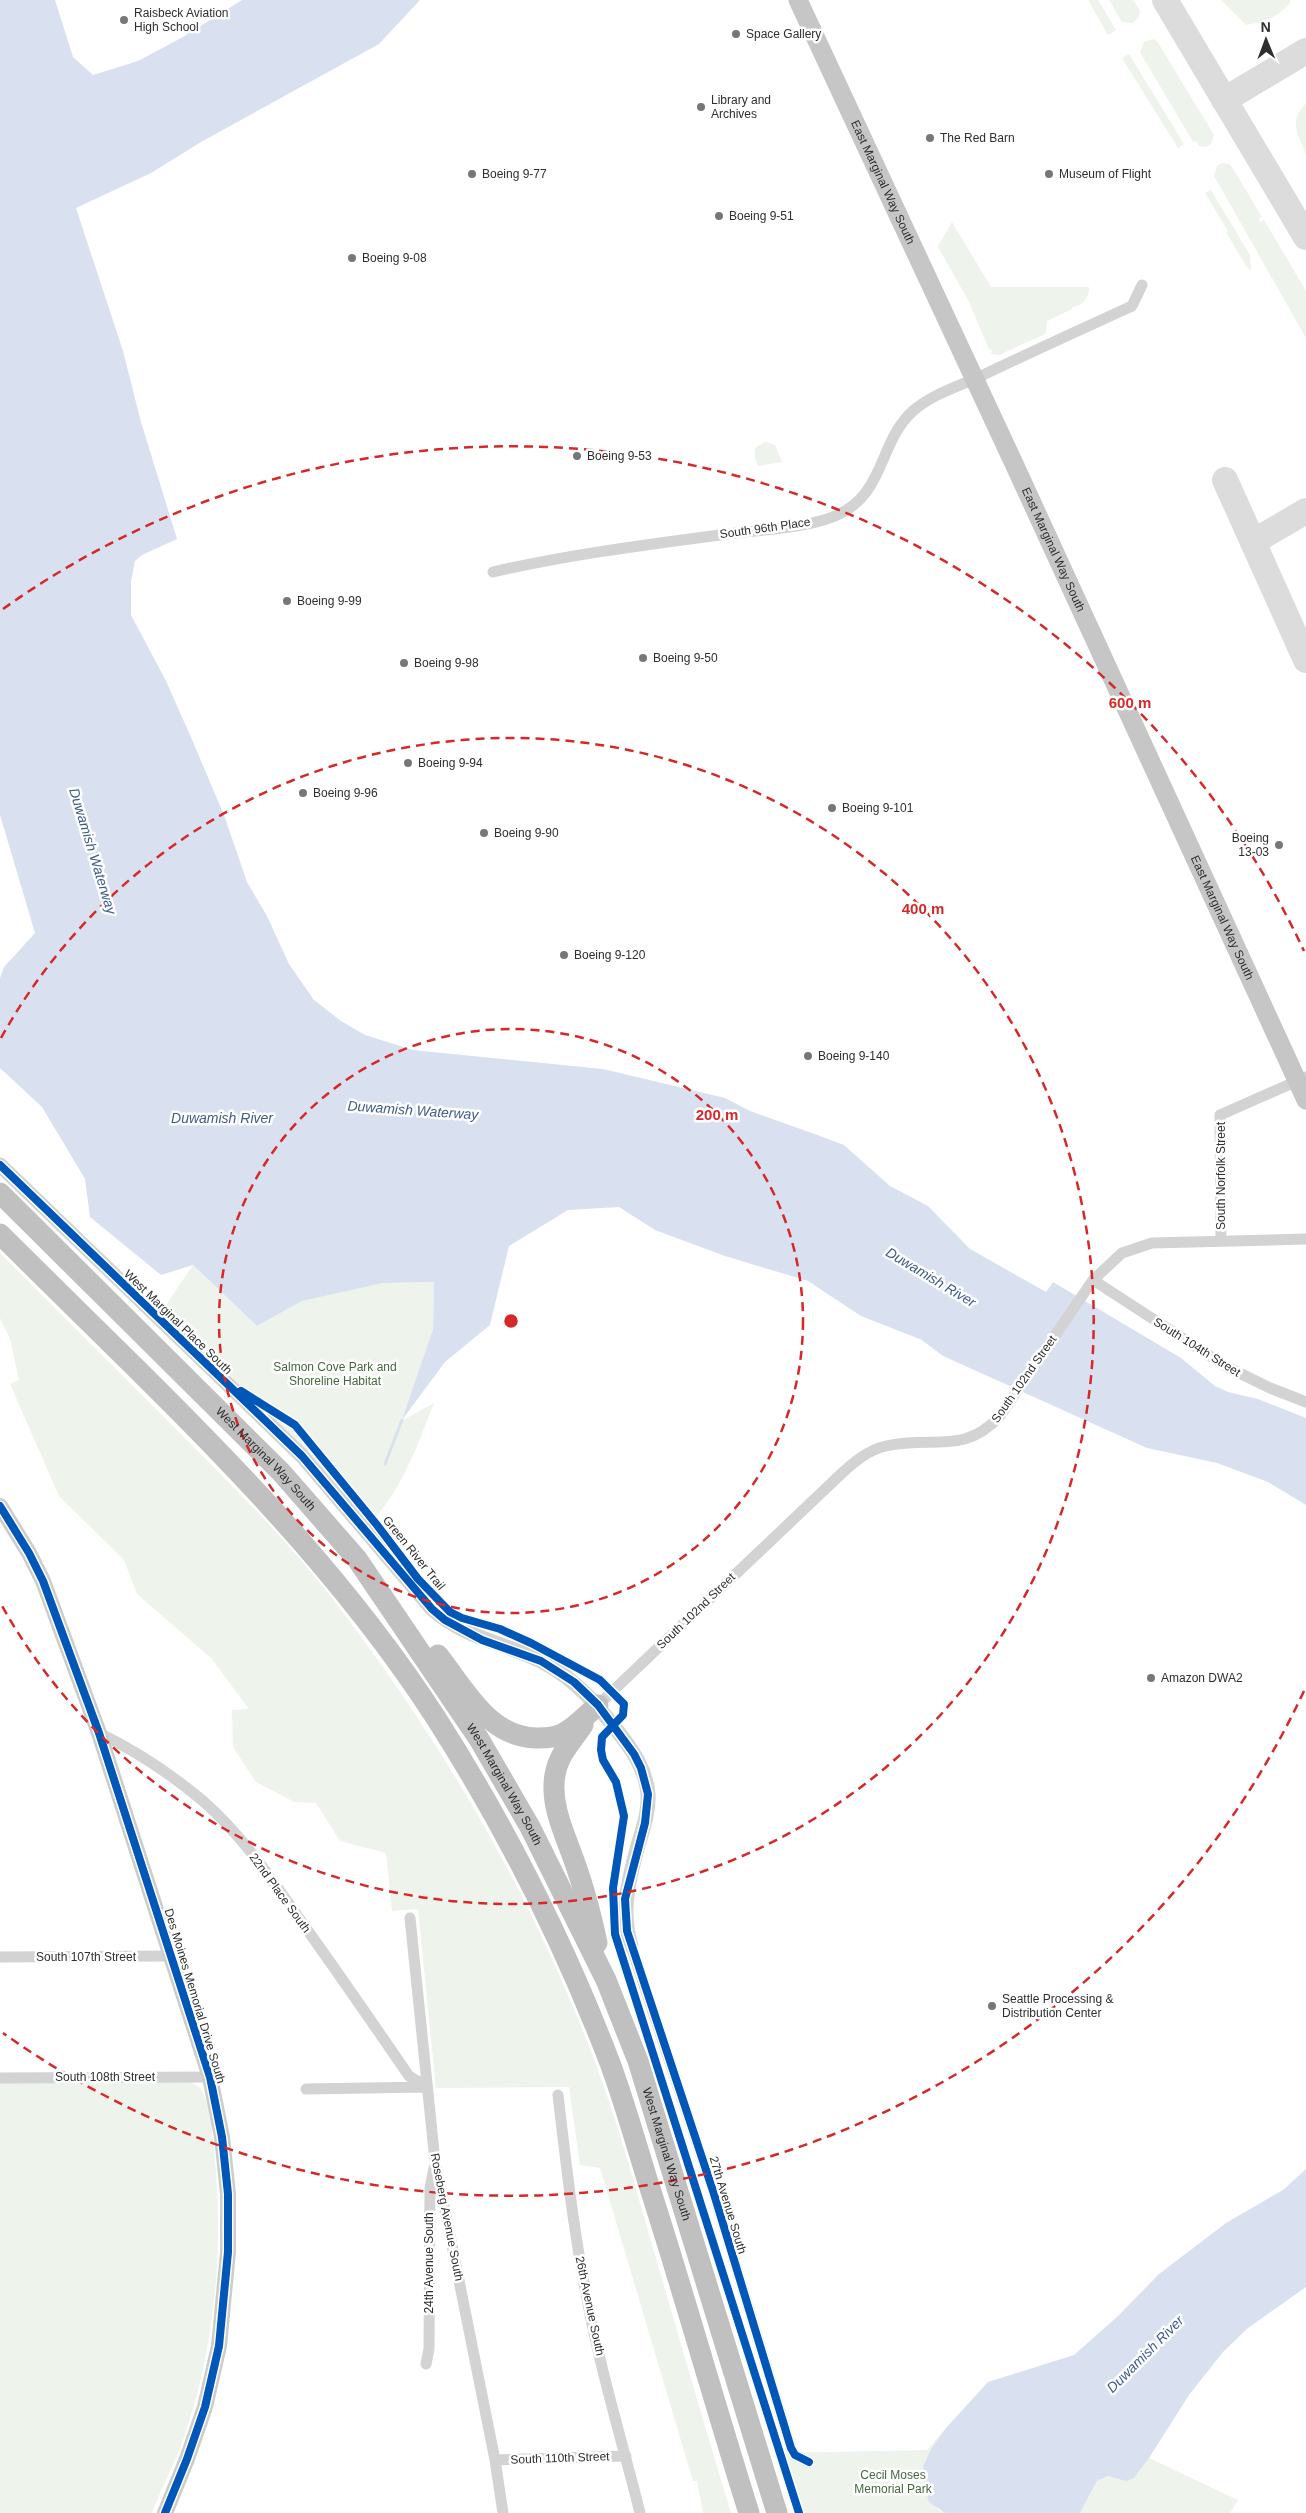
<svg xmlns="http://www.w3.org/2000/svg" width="1306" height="2513" viewBox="0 0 1306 2513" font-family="Arial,sans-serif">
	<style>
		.green { fill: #eef3ec }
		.water { fill: #d9e1f0 }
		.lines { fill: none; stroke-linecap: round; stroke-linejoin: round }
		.stream { stroke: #d9e1f0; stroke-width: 3 }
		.taxiway { stroke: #dcdcdc; stroke-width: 26 }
		.minor { stroke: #d3d3d3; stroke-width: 11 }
		.tertiary { stroke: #d3d3d3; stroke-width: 15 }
		.secondary { stroke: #ccc; stroke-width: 16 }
		.primary { stroke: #c6c6c6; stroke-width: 19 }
		.motorway { stroke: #c0c0c0; stroke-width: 21 }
		.cycleway-casing { stroke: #fff; stroke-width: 11 }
		.cycleway { stroke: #0057b8; stroke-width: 8 }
		.ring { fill: none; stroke: #d62828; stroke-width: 2.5; stroke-dasharray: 9 6 }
		.poi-dot { fill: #777; stroke: #fff; stroke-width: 2 }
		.labels { text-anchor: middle; stroke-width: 5; stroke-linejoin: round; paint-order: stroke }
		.poi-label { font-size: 12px; fill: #2e2e2e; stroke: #fff; text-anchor: start }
		.street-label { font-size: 12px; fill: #2e2e2e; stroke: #fff }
		.park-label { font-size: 12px; fill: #46673d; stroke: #fff }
		.water-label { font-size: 14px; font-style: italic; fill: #3f5b8c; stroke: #fff }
		.centre { fill: #d62828; stroke: #fff; stroke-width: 2.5 }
		.ring-label { font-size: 15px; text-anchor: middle; font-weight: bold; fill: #d62828; stroke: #fff; stroke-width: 5; stroke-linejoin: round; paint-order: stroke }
	</style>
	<rect width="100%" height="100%" fill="#fff"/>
	<!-- green -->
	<path class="green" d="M1088 0H1098L1116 30 1108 35Z
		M1109 0H1133L1140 11 1139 17 1132 23 1122 22Z
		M1221 0H1290V3C1276 18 1266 22 1246 25Z
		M1153 39 1157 41 1214 135 1211 144 1206 147 1199 146 1196 141 1193 142 1140 52 1144 42Z
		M1129 54 1184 144 1178 148 1122 58Z
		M1306 104V154C1298 135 1288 120 1306 104Z
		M1222 163 1230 164 1262 217 1259 218 1260 222 1264 220 1306 291V338L1214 176 1217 166Z
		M1211 190 1250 255 1251 270 1246 266 1226 232 1228 231 1205 193Z
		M952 222 991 287H1089C1089 297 1083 307 1072 307V309L1047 321 1046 332 1043 335 999 355 991 354 992 350 989 349 968 300 939 249 938 246Z
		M765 442 775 445 782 462 758 466 755 458V448Z
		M0 1253C58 1311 116 1369 174 1427 228 1482 284 1536 331 1597 442 1740 535 1900 598 2070 620 2130 637 2193 655 2255 680 2341 705 2427 731 2513H703L697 2481H693L600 2168 580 2165 569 2087 436 2088 418 1909 392 1911 386 1853 340 1841 316 1803 294 1802 256 1782 233 1747 232 1710 249 1709 211 1658 137 1594 124 1560 59 1496 10 1384 19 1380 10 1339 0 1318Z
		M193 1265 257 1326 302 1301 383 1283 434 1282 433 1329 403 1420 434 1403C418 1444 401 1493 369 1524L164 1308Z
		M180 2079C190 2082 200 2084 204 2095 211 2111 212 2134 214 2151 224 2243 216 2337 188 2425 179 2455 163 2484 152 2513H0V2082Z
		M946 2428 931 2449 937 2509 945 2513H795L776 2453 927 2450Z
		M1149 2458 1238 2500 1230 2513H1080L1097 2481 1108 2476 1117 2478 1137 2474Z"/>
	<!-- water -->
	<path class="water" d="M0 0H55L73 57 93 75 138 61 183 37 242 0H420L379 44 201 142 151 173 76 208 123 351 141 422 177 539 142 555 135 561 131 582V615L166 681 190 735 224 815 247 882 267 916 289 964 314 1000 341 1021 365 1035 413 1050 603 1069 725 1098 750 1111 820 1136 844 1145 890 1186 928 1206 970 1249 1046 1292 1053 1282 1181 1358 1215 1386 1228 1392 1258 1399 1306 1418V1505L1268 1482 1217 1463 1147 1448 943 1356 922 1340 861 1316 808 1281 725 1256 655 1230 619 1207 568 1210 509 1246 490 1325 445 1362 402 1420 433 1329 434 1282 383 1283 302 1301 257 1326 193 1265 161 1275 90 1217 85 1179 42 1107 0 1068V978L4 967 35 933 0 815Z
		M1306 2169V2287L1248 2328 1223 2352 1189 2395 1149 2458 1134 2478 1126 2481 1108 2476 1097 2481 1080 2513H945L929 2502 924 2485 923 2467 931 2449 946 2428 988 2382 1074 2355 1118 2316 1159 2274 1226 2223 1283 2190Z"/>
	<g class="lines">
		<!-- stream -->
		<path class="stream" d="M385 1464 402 1420"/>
		<!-- taxiway -->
		<path class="taxiway" d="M1165 0 1306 237
			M1224 100 1306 51
			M1225 480 1306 660
			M1253 542 1306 511"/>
		<!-- minor -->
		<path class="minor" d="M493 572C567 555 644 545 720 535 754 530 804 529 835 516 886 495 878 441 914 410 933 394 959 386 981 376 1031 352 1082 329 1132 306L1142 285
			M1221 1241 1220 1115 1306 1077
			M1093 1280 1227 1367 1270 1388 1306 1402
			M598 1705 841 1474C854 1462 868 1450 886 1446 932 1435 963 1456 1000 1416L1093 1280 1122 1253 1152 1243 1306 1239
			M99 1733C136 1751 171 1774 203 1801 243 1836 273 1881 303 1924 339 1974 374 2025 409 2076L427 2087
			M410 1918 435 2161 495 2460 503 2513
			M631 1946 714 2194 791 2448 795 2455 809 2462
			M0 1957 171 1956
			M0 2078 210 2077
			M306 2089 427 2087
			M558 2095C567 2173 576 2251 593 2328 606 2390 625 2452 640 2513
			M426 2364 429 2349 430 2188 434 2168
			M495 2460 626 2456"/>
		<!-- tertiary -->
		<path class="tertiary" d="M0 1165 302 1456 432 1609C466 1639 503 1642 541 1661 574 1678 597 1704 619 1733 633 1751 646 1770 648 1794 649 1810 644 1826 639 1842 629 1878 620 1910 631 1946"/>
		<!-- secondary -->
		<path class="secondary" d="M0 1506 29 1553 43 1581 99 1733 210 2077 222 2137 228 2194V2252L219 2346 205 2407 187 2459 165 2513"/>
		<!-- primary -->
		<path class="primary" id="s1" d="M798 0 1016 468 1306 1100"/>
		<!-- motorway -->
		<g class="motorway">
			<path id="s2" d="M0 1193 281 1472 357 1559 479 1739 530 1827 606 1980 638 2061 777 2513"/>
			<path d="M0 1234C153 1387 317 1534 436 1718 505 1826 564 1943 610 2063 624 2101 635 2140 647 2179 683 2290 714 2402 749 2513"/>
			<path d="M438 1655C465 1689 489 1739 539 1738 546 1738 556 1737 562 1734 575 1728 587 1714 598 1705"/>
			<path d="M583 1725C572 1741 558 1755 555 1775 549 1808 569 1842 578 1872 586 1895 592 1919 597 1943"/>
		</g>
		<defs>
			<path id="cycleway" d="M0 1165 302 1456 432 1609 445 1620 482 1640 541 1661 574 1682 598 1705 634 1754 641 1768 648 1794 645 1823 625 1899 627 1931 714 2194 791 2448 795 2455 809 2462
				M241 1391 295 1425 377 1525 418 1579 450 1612 462 1618 500 1629 531 1643 600 1680 624 1704 623 1715 602 1737 601 1750 603 1760 616 1782 624 1816 613 1888 615 1934 799 2513
				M0 1506 29 1553 43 1581 99 1733 210 2077 222 2137 228 2194V2252L219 2346 205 2407 187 2459 165 2513"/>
		</defs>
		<!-- cycleway casing -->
		<use href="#cycleway" class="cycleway-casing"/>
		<!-- cycleway -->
		<use href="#cycleway" class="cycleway"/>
	</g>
	<!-- distance rings -->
	<g class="ring">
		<circle cx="511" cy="1321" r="292"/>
		<path d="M1 1038A583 583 0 1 1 1 1604"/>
		<path d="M1304 1691A875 875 0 0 1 3 2033M3 609A875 875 0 0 1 1304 951"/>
	</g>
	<!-- markers -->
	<g class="poi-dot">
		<circle cx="124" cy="20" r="5"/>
		<circle cx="736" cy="34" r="5"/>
		<circle cx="701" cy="107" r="5"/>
		<circle cx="930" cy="138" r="5"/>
		<circle cx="472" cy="174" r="5"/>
		<circle cx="1049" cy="174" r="5"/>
		<circle cx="719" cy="216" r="5"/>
		<circle cx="352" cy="258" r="5"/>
		<circle cx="577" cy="456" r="5"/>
		<circle cx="287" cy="601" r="5"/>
		<circle cx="643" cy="658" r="5"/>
		<circle cx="404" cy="663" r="5"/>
		<circle cx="408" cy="763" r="5"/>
		<circle cx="303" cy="793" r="5"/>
		<circle cx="832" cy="808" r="5"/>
		<circle cx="484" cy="833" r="5"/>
		<circle cx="1279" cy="845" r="5"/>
		<circle cx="564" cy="955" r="5"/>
		<circle cx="808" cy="1056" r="5"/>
		<circle cx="1151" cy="1678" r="5"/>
		<circle cx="992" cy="2006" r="5"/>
	</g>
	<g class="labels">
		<!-- poi labels -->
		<g class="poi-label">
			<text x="134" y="17">Raisbeck Aviation<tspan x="134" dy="14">High School</tspan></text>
			<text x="746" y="38">Space Gallery</text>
			<text x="711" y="104">Library and<tspan x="711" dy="14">Archives</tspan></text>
			<text x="940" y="142">The Red Barn</text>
			<text x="482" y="178">Boeing 9-77</text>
			<text x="1059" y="178">Museum of Flight</text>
			<text x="729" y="220">Boeing 9-51</text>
			<text x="362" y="262">Boeing 9-08</text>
			<text x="587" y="460">Boeing 9-53</text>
			<text x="297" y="605">Boeing 9-99</text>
			<text x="653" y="662">Boeing 9-50</text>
			<text x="414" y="667">Boeing 9-98</text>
			<text x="418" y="767">Boeing 9-94</text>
			<text x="313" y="797">Boeing 9-96</text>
			<text x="842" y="812">Boeing 9-101</text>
			<text x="494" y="837">Boeing 9-90</text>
			<text x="1269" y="842" text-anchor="end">Boeing<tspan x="1269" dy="14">13-03</tspan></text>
			<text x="574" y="959">Boeing 9-120</text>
			<text x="818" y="1060">Boeing 9-140</text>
			<text x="1161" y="1682">Amazon DWA2</text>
			<text x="1002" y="2003">Seattle Processing &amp;<tspan x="1002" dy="14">Distribution Center</tspan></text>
		</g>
		<!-- street labels -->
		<g class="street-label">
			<text dy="4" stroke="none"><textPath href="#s1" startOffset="201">East Marginal Way South</textPath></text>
			<text transform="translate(765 528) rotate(-8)" y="4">South 96th Place</text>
			<text dy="4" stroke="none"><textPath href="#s1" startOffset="606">East Marginal Way South</textPath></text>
			<text dy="4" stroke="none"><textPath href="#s1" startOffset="1011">East Marginal Way South</textPath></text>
			<text transform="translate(1221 1176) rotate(-90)" y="4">South Norfolk Street</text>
			<text transform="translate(178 1322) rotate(44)" y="4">West Marginal Place South</text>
			<text transform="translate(1197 1347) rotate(32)" y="4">South 104th Street</text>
			<text transform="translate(1024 1379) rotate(-55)" y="4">South 102nd Street</text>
			<text dy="4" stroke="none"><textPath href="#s2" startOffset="376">West Marginal Way South</textPath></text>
			<text transform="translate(414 1553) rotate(51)" y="4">Green River Trail</text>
			<text transform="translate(696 1611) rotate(-44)" y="4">South 102nd Street</text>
			<text dy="4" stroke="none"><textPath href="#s2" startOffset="781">West Marginal Way South</textPath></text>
			<text transform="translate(280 1893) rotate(54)" y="4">22nd Place South</text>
			<text x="86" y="1961">South 107th Street</text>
			<text transform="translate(195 1996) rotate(73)" y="4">Des Moines Memorial Drive South</text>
			<text x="105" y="2081">South 108th Street</text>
			<text dy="4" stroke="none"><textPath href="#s2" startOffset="1186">West Marginal Way South</textPath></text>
			<text transform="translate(728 2205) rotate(73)" y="4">27th Avenue South</text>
			<text transform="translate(447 2217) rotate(79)" y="4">Roseberg Avenue South</text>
			<text transform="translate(429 2263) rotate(-90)" y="4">24th Avenue South</text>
			<text transform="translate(590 2306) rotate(78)" y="4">26th Avenue South</text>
			<text transform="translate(560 2458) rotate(-2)" y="4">South 110th Street</text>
		</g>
		<!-- park labels -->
		<g class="park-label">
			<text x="335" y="1371">Salmon Cove Park and<tspan x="335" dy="14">Shoreline Habitat</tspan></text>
			<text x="893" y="2479">Cecil Moses<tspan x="893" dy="14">Memorial Park</tspan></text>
		</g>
		<!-- water labels -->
		<g class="water-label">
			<text transform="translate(93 851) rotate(73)" y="5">Duwamish Waterway</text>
			<text transform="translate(413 1110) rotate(4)" y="5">Duwamish Waterway</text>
			<text x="222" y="1123">Duwamish River</text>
			<text transform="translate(931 1277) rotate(31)" y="5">Duwamish River</text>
			<text transform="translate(1145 2354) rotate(-45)" y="5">Duwamish River</text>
		</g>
	</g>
	<circle cx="511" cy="1321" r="8" class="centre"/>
	<g class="ring-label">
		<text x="1130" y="708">600 m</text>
		<text x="923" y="914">400 m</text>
		<text x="717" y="1120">200 m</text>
	</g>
	<!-- north arrow -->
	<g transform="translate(1266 40) rotate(359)" stroke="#ffffff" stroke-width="4" paint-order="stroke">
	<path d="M0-4L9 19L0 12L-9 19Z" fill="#2e2e2e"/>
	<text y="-8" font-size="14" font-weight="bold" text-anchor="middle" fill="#2e2e2e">N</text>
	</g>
</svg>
